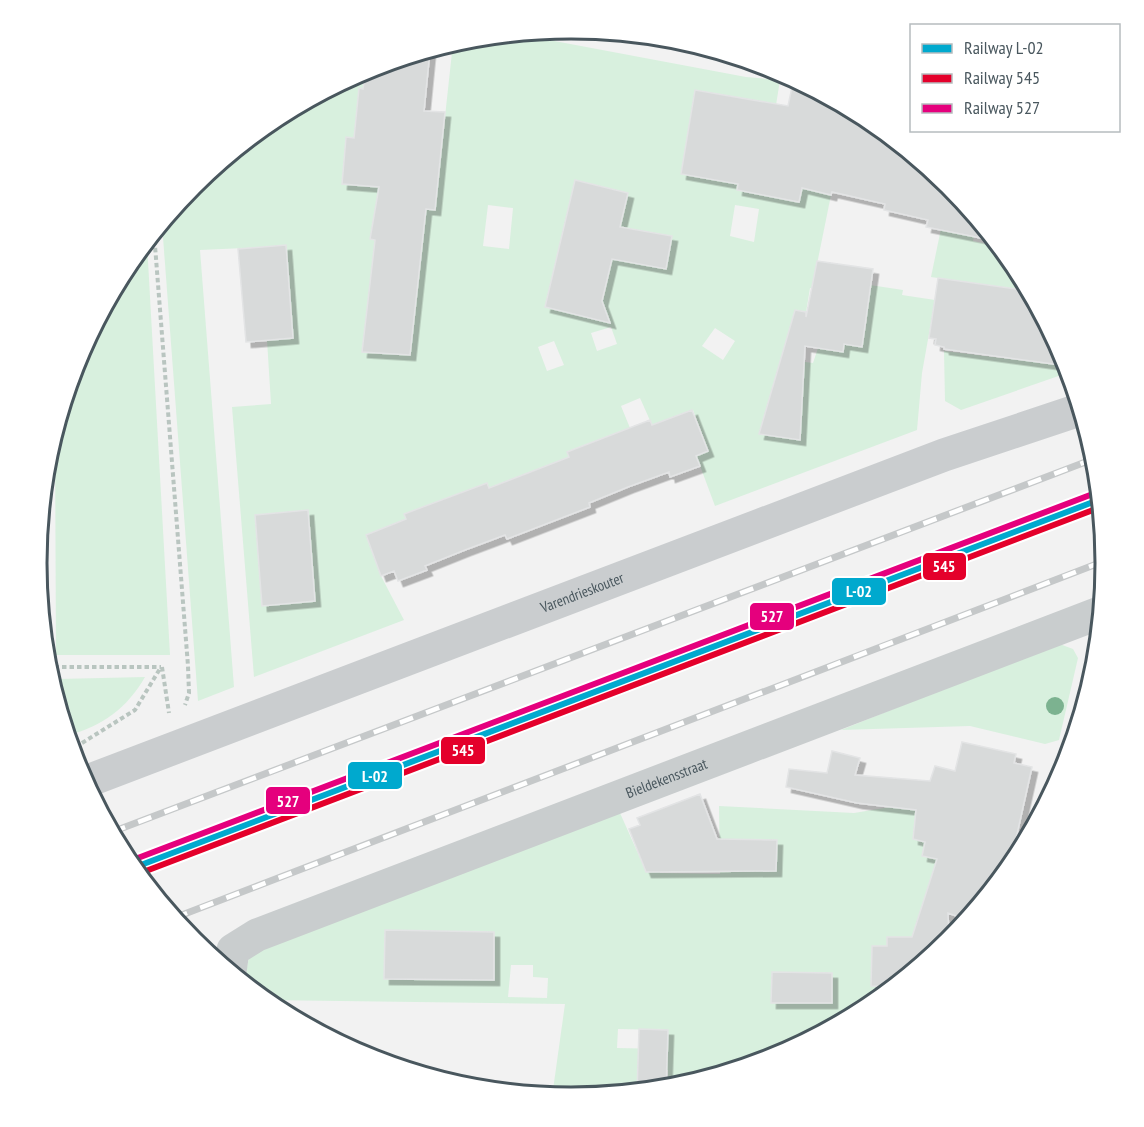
<svg xmlns="http://www.w3.org/2000/svg" width="1144" height="1127" viewBox="0 0 1144 1127" font-family="'PT Sans Narrow',sans-serif">
	<style>
		.green { fill: #d8f0de; fill-rule: evenodd }
		.building { fill: #d8dada; stroke: #e3e4e5; stroke-width: 1.5; filter: url(#shadow) }
		.lines { fill: none; stroke-linecap: round; stroke-linejoin: round }
		.path { stroke: #b9c5c0; stroke-width: 4; stroke-dasharray: 4.5 3; stroke-linecap: butt }
		.street { stroke: #c9cdce; stroke-width: 33 }
		.secondary { stroke: #cacdcf; stroke-width: 33 }
		.rail-casing { stroke: #c5c8c9; stroke-width: 7 }
		.rail { stroke: #fff; stroke-width: 4.5; stroke-dasharray: 14; stroke-linecap: butt }
		.rail-1-casing { stroke: #fff; stroke-width: 10 }
		.rail-2-casing { stroke: #fff; stroke-width: 10 }
		.rail-3-casing { stroke: #fff; stroke-width: 10 }
		.rail-1 { stroke: #00a9ce; stroke-width: 6 }
		.rail-2 { stroke: #e4002b; stroke-width: 6 }
		.rail-3 { stroke: #e5007d; stroke-width: 6 }
		.tree { fill: #7cb290 }
		.labels { text-anchor: middle; stroke-width: 4.5; stroke-linejoin: round; paint-order: stroke }
		.street-label { font-size: 15px; fill: #49575e; stroke: #fff }
		.rim { fill: none; stroke: #49575e; stroke-width: 3 }
		.line-badge { stroke: #fff; stroke-width: 2 }
		.badge-label { font-size: 16px; text-anchor: middle; font-weight: bold; fill: #fff }
	</style>
	<defs>
		<filter id="shadow"><feDropShadow dx="5.5" dy="5.5" stdDeviation="0" flood-color="#0004"/></filter>
	</defs>
	<rect width="100%" height="100%" fill="#f2f2f2"/>
	<!-- green -->
	<path class="green" d="M517 34 746 77 780 80 773 124 782 199 799 202 803 186 831 195 815 274 837 280 903 290 902 295 935 300 922 373 917 430 715 506 696 455 708 450 693 410 652 425 640 398 621 406 630 428 568 451 569 457 489 488 487 483 404 514 406 519 366 535 381 576 404 620 254 677 232 407 271 404 267 340 293 338 286 246 200 250 234 687 198 701 162 224 194 185 275 118 366 70 363 89H359L354 138 346 137 342 184 375 187 439 172 453 43 468 39ZM575 181 628 193 598 320 545 307ZM488 205 513 208 509 249 483 246ZM735 205 759 209 754 242 730 236ZM374 219 424 225 422 243 370 239ZM810 288 832 291 852 317 867 319 862 346 844 344 843 352 818 348 813 363 798 361ZM611 327 617 344 597 351 591 333ZM715 328 735 341 723 360 702 346ZM554 341 564 365 547 371 538 347ZM308 510 315 601 262 606 255 515Z
		M949 190 978 219 973 241 987 244 990 233 1017 267 1030 291 931 277Z
		M147 243 170 655H56L55 435 78 358 127 266Z
		M944 351 1068 366 1070 372 961 410 945 401Z
		M1057 643 1073 649 1078 658 1059 740 1045 744 970 726 841 730Z
		M145 677C128 707 102 727 68 735L60 711 58 679Z
		M719 806 854 813 890 807 920 810 915 817 913 839 925 842 922 856 947 861 917 924 963 926 949 943 948 938 887 937V946L872 947 871 986 896 987 870 1007H861L860 1013 776 1058 668 1089V1070L638 1071V1090H656L572 1098 552 1097 565 1004 265 1000 244 983 250 952 620 813 645 869 660 862V873L720 874ZM385 931 494 932V979H385ZM511 965H533V977L548 978 547 998 508 997ZM772 972 832 973V1003H772ZM618 1029 668 1030 667 1049 617 1048Z"/>
	<!-- building -->
	<path class="building" d="M430 50 424 111 445 112 435 210 426 209 410 355 362 352 375 240 370 239 379 187 342 184 346 137 354 138 359 88 363 89 366 70Z
		M794 78 870 119 951 185 996 241 926 227 928 220 884 210 885 204 832 192 831 195 802 188 799 202 737 190 738 184 681 174 695 90 788 106Z
		M575 180 628 193 620 227 672 236 666 269 612 259 602 301 610 323 545 307Z
		M286 245 293 338 246 342 238 249Z
		M817 261 873 269 862 347 844 344 843 352 805 346 800 440 759 434 795 310 806 312V317Z
		M938 278 1030 291 1068 366 944 349V347L935 345 936 339 929 338Z
		M692 410 708 451 696 456 700 466 670 477 669 472 628 487 589 503 590 507 507 539 505 535 465 550 425 566 427 570 398 581 394 571 381 576 366 535 406 519 404 514 487 483 489 488 569 457 567 452 650 420 652 425Z
		M308 510 315 601 262 606 255 515Z
		M962 742 1016 754 1014 763 1032 767 1009 870 968 920 948 913 949 938H953L950 942 896 987 871 986 872 946H887V937H912L937 859 922 856 925 842 913 839 916 810 857 803 786 787 789 769 827 773 832 751 860 758 855 775 930 781 935 766 955 771Z
		M700 794 717 839 777 840 776 871 646 872 629 829 640 825 637 818Z
		M385 930 494 932V980L384 979Z
		M772 972 832 973V1003H771Z
		M639 1029 668 1030 666 1089 637 1092Z"/>
	<g class="lines">
		<!-- path -->
		<path class="path" d="M154 233 188 666 189 693 185 705
			M45 482V649
			M47 667H161
			M162 667 169 713
			M82 743 135 710 161 667"/>
		<!-- street -->
		<path class="street" id="s1" d="M230 972 233 950 257 935 1102 612"/>
		<!-- secondary -->
		<path class="secondary" id="s2" d="M85 782 944 455 1082 409"/>
		<defs>
			<path id="rail" d="M112 832 1096 458
				M174 918 1107 560"/>
		</defs>
		<!-- rail casing -->
		<use href="#rail" class="rail-casing"/>
		<!-- rail -->
		<use href="#rail" class="rail"/>
		<defs>
			<path id="rail-1" d="M133 868 1101 499"/>
			<path id="rail-2" d="M138 874 1101 507"/>
			<path id="rail-3" d="M130 861 1098 492"/>
		</defs>
		<!-- rail-1 casing -->
		<use href="#rail-1" class="rail-1-casing"/>
		<!-- rail-2 casing -->
		<use href="#rail-2" class="rail-2-casing"/>
		<!-- rail-3 casing -->
		<use href="#rail-3" class="rail-3-casing"/>
		<!-- rail-1 -->
		<use href="#rail-1" class="rail-1"/>
		<!-- rail-2 -->
		<use href="#rail-2" class="rail-2"/>
		<!-- rail-3 -->
		<use href="#rail-3" class="rail-3"/>
	</g>
	<!-- trees -->
	<circle class="tree" cx="1055" cy="706" r="9"/>
	<g class="labels">
		<!-- street labels -->
		<g class="street-label">
			<text dy="5" stroke="none"><textPath href="#s2" startOffset="532">Varendrieskouter</textPath></text>
			<text dy="5" stroke="none"><textPath href="#s1" startOffset="489">Bieldekensstraat</textPath></text>
		</g>
	</g>
	<!-- crop -->
	<path d="M0 0H1144V1127H0ZM47 563a524 524 0 1 1 1048 0a524 524 0 1 1-1048 0Z" fill="#fff" fill-rule="evenodd"/>
	<path class="rim" d="M47 563a524 524 0 1 1 1048 0a524 524 0 1 1-1048 0Z"/>
	<g class="line-badge">
		<rect x="922" y="552" width="45" height="29" rx="6" fill="#e4002b"/>
		<rect x="831" y="577" width="56" height="29" rx="6" fill="#00a9ce"/>
		<rect x="749" y="602" width="46" height="29" rx="6" fill="#e5007d"/>
		<rect x="440" y="736" width="46" height="29" rx="6" fill="#e4002b"/>
		<rect x="347" y="761" width="56" height="29" rx="6" fill="#00a9ce"/>
		<rect x="265" y="786" width="46" height="29" rx="6" fill="#e5007d"/>
	</g>
	<g class="badge-label">
		<text x="944" y="572">545</text>
		<text x="859" y="597">L-02</text>
		<text x="772" y="622">527</text>
		<text x="463" y="756">545</text>
		<text x="375" y="782">L-02</text>
		<text x="288" y="807">527</text>
	</g>
	<!-- legend -->
	<rect x="910" y="24" width="210" height="108" fill="#ffffff" stroke="#b6bcbf" stroke-width="1.5"/>
	<rect x="922" y="44" width="30" height="9" fill="#00a9ce" stroke="#b6bcbf" stroke-width="1.5"/>
	<text x="964" y="54" font-size="18" fill="#49575e">Railway L-02</text>
	<rect x="922" y="74" width="30" height="9" fill="#e4002b" stroke="#b6bcbf" stroke-width="1.5"/>
	<text x="964" y="84" font-size="18" fill="#49575e">Railway 545</text>
	<rect x="922" y="104" width="30" height="9" fill="#e5007d" stroke="#b6bcbf" stroke-width="1.5"/>
	<text x="964" y="114" font-size="18" fill="#49575e">Railway 527</text>
</svg>
